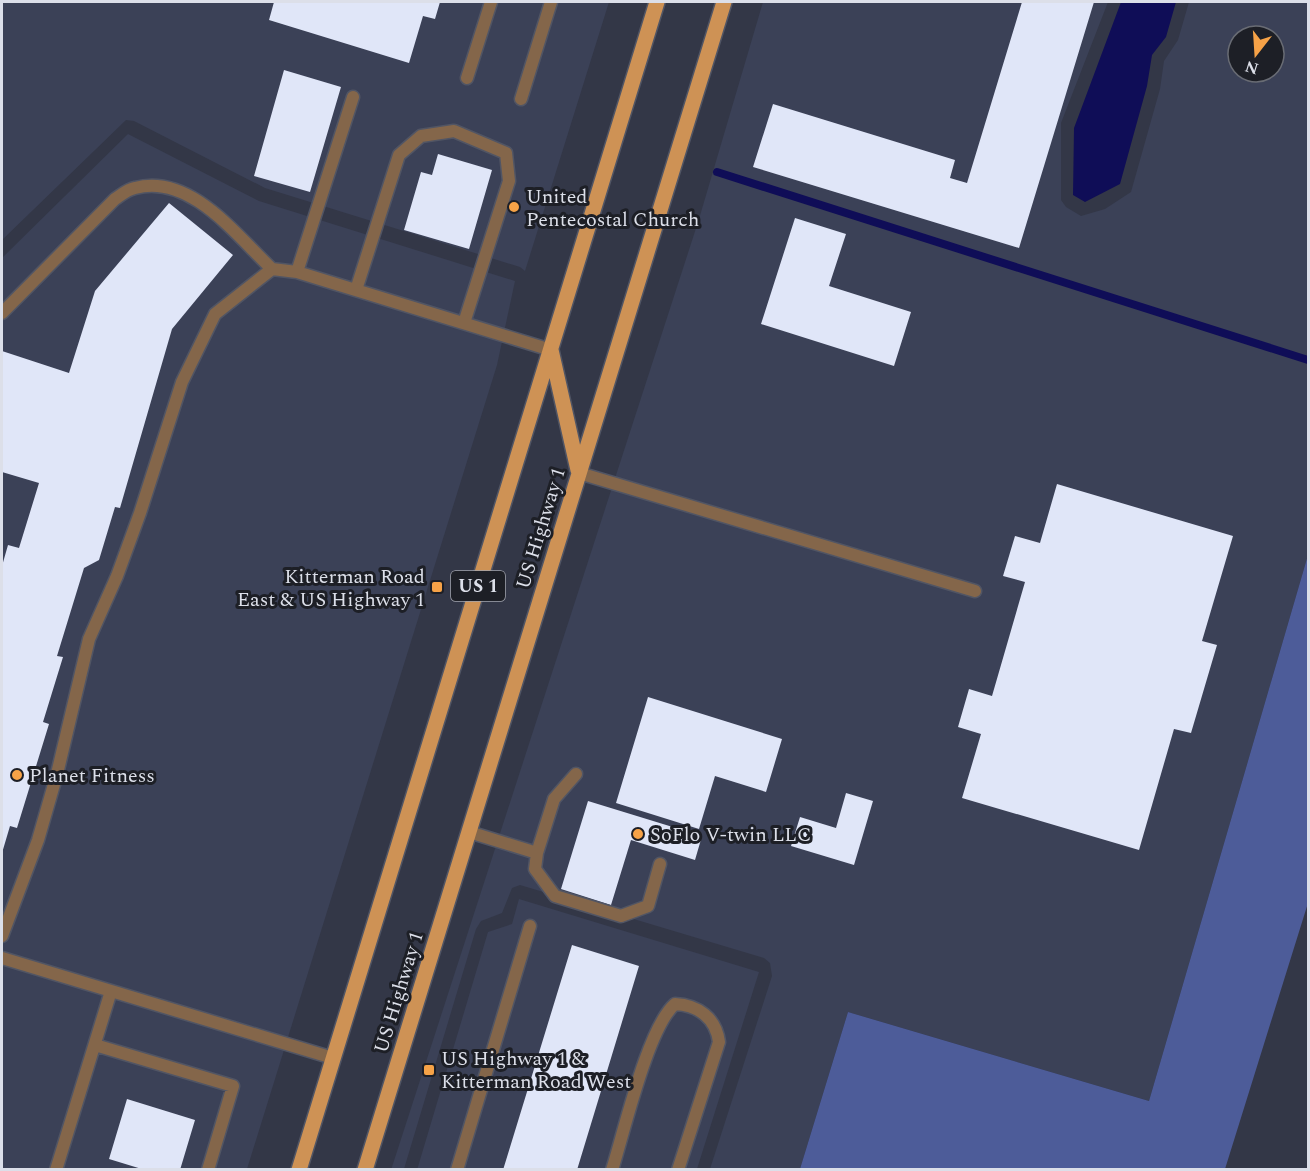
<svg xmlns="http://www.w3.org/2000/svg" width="1310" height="1171" viewBox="0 0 1310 1171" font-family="Spectral,serif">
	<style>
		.built { fill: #3b4157; fill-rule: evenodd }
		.green { fill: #4d5c99 }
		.water { fill: #0f0d57 }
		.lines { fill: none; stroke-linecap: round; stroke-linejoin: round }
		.stream { stroke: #0f0d57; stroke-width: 8 }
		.building { fill: #e0e6f8 }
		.lane-casing { stroke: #515564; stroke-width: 15 }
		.primary-casing { stroke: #515564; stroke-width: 18 }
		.lane { stroke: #84664a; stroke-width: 12 }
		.primary { stroke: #ce9255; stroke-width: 15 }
		.poi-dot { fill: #f6a247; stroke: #1d1f26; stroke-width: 2 }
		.labels { text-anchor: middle; stroke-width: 6; stroke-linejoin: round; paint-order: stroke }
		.shield { fill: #1d1f26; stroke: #a3a5ae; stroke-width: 1.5 }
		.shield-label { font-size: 18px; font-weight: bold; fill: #dcdfe9 }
		.poi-label { font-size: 20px; fill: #dcdfe9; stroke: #1d1f26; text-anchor: start }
		.street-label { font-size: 20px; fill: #dcdfe9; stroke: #1d1f26 }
	</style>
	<rect width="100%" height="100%" fill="#333747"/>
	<!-- built -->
	<path class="built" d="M2 2H609L525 271 520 267 265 188 134 121 126 120 2 240Z
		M763 2H1108L1061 123V200L1066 207 1081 216 1105 209 1131 192 1160 89 1164 61 1178 40 1189 2H1308V555L1149 1101 848 1012 800 1169H710L772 976 770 963 764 958 520 885 512 888 502 913 481 921 476 929 404 1169 391 1170 699 219ZM1238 36H1274V72H1238Z
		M128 134 259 201 515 281 497 365 247 1169 2 1170V258Z
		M519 899 759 972 697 1169 417 1170 488 932 512 924Z"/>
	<!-- green -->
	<path class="green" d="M1308 555V903L1225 1169H800L848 1012 1149 1101Z"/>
	<!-- water -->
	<path class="water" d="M1121 2H1176L1166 37 1152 55 1147 86 1120 184 1085 202 1073 195 1074 128Z"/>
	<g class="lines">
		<!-- stream -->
		<path class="stream" d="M717 172 1308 360"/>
	</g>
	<!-- building -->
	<path class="building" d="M274 2H440L435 19 423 16 409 63 269 20Z
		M1022 2H1094L1019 248 753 167 773 104 955 160 950 178 967 183Z
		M284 70 341 87 310 192 254 176Z
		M438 154 492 170 469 249 404 230 421 172 432 175Z
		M169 203 233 255 172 329 120 508 115 507 99 560 84 568 57 656 63 657 43 722 49 724 17 828 10 826 2 853V566L8 545 19 548 39 483 2 472V351L69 373 95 291Z
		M795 218 846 234 829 286 911 312 894 366 761 324Z
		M1057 484 1233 536 1202 641 1217 645 1191 733 1174 729 1139 850 962 798 981 734 958 727 969 689 992 696 1025 582 1003 576 1015 536 1040 543Z
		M648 697 782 739 766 792 715 776 699 829 616 803Z
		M846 793 873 801 854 865 791 846 800 817 836 828Z
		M588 801 702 836 695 860 631 840 611 905 561 889Z
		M572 945 639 966 577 1170H503Z
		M127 1099 195 1120 180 1170H145L109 1159Z"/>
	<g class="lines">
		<defs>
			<path id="lane" d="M467 78 491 2
				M521 99 551 2
				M297 272 353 97
				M356 290 399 155 421 136 454 131 506 153 509 181 464 323
				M2 313 115 199C121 195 128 189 135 188 190 173 236 235 272 269
				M579 473 975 591
				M469 832 537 853 554 799 576 774
				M537 853 535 869 555 896 621 916 648 906 660 864
				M2 936 38 840 57 774 89 639 117 576 140 513 182 382 215 314 272 269 297 272 551 350
				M2 958 333 1058
				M95 1045 233 1086 208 1170
				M56 1170 111 991
				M457 1170 530 926
				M612 1170C624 1132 648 1027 675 1004 698 1005 716 1018 719 1042L678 1170"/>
			<path id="primary" d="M551 350 578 470
				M299 1170 657 2
				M365 1170 724 2"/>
		</defs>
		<!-- lane casing -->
		<use href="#lane" class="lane-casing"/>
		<!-- primary casing -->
		<use href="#primary" class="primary-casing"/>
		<!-- lane -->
		<use href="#lane" class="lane"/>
		<!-- primary -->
		<use href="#primary" class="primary"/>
	</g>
	<!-- markers -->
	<g class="poi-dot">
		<circle cx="514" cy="207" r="6"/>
		<rect x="431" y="581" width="12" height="12" rx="3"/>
		<circle cx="17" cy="775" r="6"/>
		<circle cx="638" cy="834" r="6"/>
		<rect x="423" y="1064" width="12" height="12" rx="3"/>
	</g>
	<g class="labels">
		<!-- shield labels -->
		<rect class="shield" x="451" y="571" width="54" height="30" rx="4.5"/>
		<g class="shield-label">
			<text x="478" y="592">US 1</text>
		</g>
		<!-- poi labels -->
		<g class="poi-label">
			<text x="526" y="203">United<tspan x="526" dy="23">Pentecostal Church</tspan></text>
			<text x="425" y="583" text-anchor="end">Kitterman Road<tspan x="425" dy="23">East &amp; US Highway 1</tspan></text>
			<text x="29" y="782">Planet Fitness</text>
			<text x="650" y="841">SoFlo V-twin LLC</text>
			<text x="441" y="1065">US Highway 1 &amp;<tspan x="441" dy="23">Kitterman Road West</tspan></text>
		</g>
		<!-- street labels -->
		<g class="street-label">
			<text transform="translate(540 528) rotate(-73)" y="7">US Highway 1</text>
			<text transform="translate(398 992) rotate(-73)" y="7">US Highway 1</text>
		</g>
	</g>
	<!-- border -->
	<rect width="1310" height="1171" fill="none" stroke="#dcdfe9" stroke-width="6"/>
	<!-- north arrow -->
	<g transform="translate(1256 54) rotate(197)"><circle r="28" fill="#1d1f26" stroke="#696c74" stroke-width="1.5"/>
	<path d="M0-4.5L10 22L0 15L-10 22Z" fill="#f6a247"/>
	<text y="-9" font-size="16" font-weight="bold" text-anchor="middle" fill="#dcdfe9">N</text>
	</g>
</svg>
